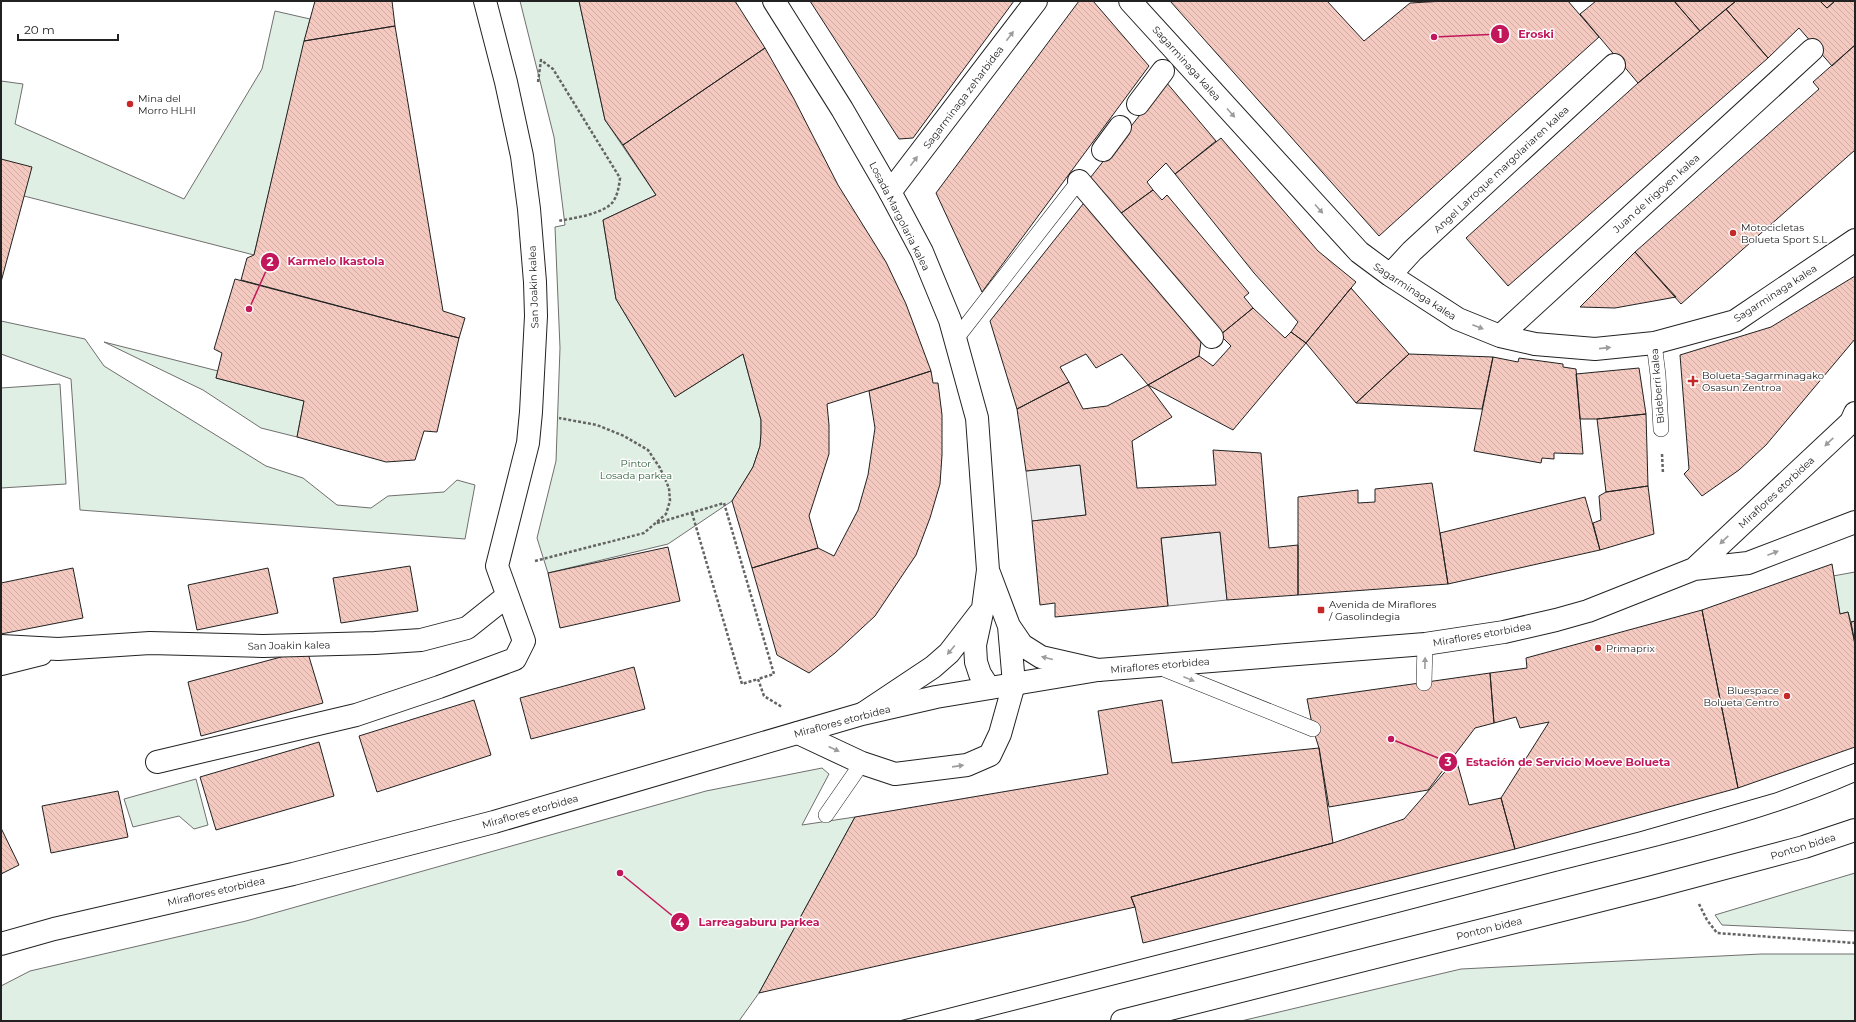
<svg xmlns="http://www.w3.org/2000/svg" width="1856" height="1022" viewBox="0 0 1856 1022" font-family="Montserrat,sans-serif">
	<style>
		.green { fill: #e0efe3; stroke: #6f6f6f }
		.parking { fill: #ededed; stroke: #6f6f6f }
		.building { fill: url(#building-back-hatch); stroke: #222 }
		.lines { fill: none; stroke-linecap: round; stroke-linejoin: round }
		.service-casing { stroke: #222; stroke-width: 16 }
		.pedestrian-casing { stroke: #222; stroke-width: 24 }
		.minor-casing { stroke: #222; stroke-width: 24 }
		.tertiary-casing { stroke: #222; stroke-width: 24 }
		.primary-casing { stroke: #222; stroke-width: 24 }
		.path { stroke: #646464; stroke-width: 2.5; stroke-dasharray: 3 2; stroke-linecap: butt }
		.service { stroke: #fff; stroke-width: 15 }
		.pedestrian { stroke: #fff; stroke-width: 22 }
		.minor { stroke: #fff; stroke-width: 22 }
		.tertiary { stroke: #fff; stroke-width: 22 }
		.primary { stroke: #fff; stroke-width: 22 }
		.tram { stroke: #222; stroke-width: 1 }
		.oneway { fill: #9c9c9c }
		.poi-dot { fill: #c62828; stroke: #fff; stroke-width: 1.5 }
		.labels { text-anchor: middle; stroke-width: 3; stroke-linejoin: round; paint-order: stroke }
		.street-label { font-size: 10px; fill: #222; stroke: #fff }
		.poi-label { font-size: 10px; fill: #222; stroke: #fff; text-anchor: start }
		.park-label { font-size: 10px; fill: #2f5e38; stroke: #fff }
		.leader { fill: none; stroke: #c2185b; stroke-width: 1.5 }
		.callout-dot { fill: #c2185b; stroke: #fff; stroke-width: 1.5 }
		.mark-label { font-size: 12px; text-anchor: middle; font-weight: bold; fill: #fff }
		.callout-label { font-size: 11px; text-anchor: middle; font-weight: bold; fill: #c2185b; stroke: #fff; stroke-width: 3; stroke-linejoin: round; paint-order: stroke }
	</style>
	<defs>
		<pattern id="building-back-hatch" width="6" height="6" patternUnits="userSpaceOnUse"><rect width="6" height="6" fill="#f3c9c0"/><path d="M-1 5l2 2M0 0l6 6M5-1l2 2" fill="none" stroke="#d0aca5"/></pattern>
	</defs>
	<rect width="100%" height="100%" fill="#fff"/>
	<!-- green -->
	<path class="green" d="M520 1H579L605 120 656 195 603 220 616 299 675 397 743 354 761 420V433L760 446 753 467 732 501 668 544 548 573 537 538 556 461 560 348 555 227 565 225 554 137Z
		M275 11 310 19 254 255 24 196 1 159V81L23 84 15 124 184 199 262 69Z
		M1 321 85 339 104 366 266 466 303 478 337 505 371 508 388 496 444 492 457 480 475 485 465 539 80 510 71 379 1 354Z
		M104 342 218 371 216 378 304 401 297 437 261 428 203 390Z
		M60 384 66 484 1 488V388Z
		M1855 572V621L1851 622 1848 612 1840 614 1833 576Z
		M822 768 829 774 802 825 855 817 759 993 739 1021H1V986L30 971 246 921 706 791Z
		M196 779 208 825 194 829 179 816 133 827 124 799Z
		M1855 873V931L1722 925 1715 915Z
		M1761 954H1855V1021H1241L1461 969Z"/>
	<!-- parking -->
	<path class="parking" d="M1080 465 1086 515 1032 521 1026 471Z
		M1220 532 1227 600 1168 606 1161 538Z"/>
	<!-- building -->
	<path class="building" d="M315 1H392L395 26 304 41Z
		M579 1H735L765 48 623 145 605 120Z
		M810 1H1014L913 138 899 139Z
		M1079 1H1093L1149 66 982 292 936 193Z
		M1170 1H1327L1364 41 1410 3 1445 1H1568L1599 37 1379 236Z
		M1596 1H1674L1700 31 1638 83 1580 14Z
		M1674 1H1736L1700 31Z
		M1736 1H1820L1827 8 1835 1H1855V45L1832 66 1799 28 1768 58 1726 9Z
		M1820 1H1835L1827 8Z
		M1726 9 1768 58 1508 286 1466 238 1638 83Z
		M395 26 443 311 465 318 459 338 241 280 247 258 254 255 304 41Z
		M1855 45V150L1681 304 1635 252 1819 89 1813 82Z
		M765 48 794 99 838 185 886 262 906 304 931 371 827 404 829 425V454L809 516 818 548 752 568 732 501 753 467 760 446 761 433V420L743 354 675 397 616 299 603 220 656 195 623 145Z
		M1166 82 1216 141 1175 174 1166 163 1147 182 1153 190 1120 214 1090 178Z
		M1221 138 1318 251 1356 282 1306 343 1291 332 1298 322 1254 273 1175 174Z
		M1 159 32 167 1 282Z
		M1153 190 1162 200 1167 195 1249 293 1244 297 1253 308 1220 335 1120 214Z
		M1087 199 1201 342 1199 356 1148 385 1122 354 1096 368 1086 354 1060 367 1069 382 1017 409 990 321Z
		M1635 252 1676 297 1615 308 1580 307Z
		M1855 276V339L1766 445 1739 470 1702 496 1684 474 1689 469 1680 355 1771 327Z
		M235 279 459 338 437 432 424 431 415 460 386 462 297 437 304 401 216 378 222 353 214 349Z
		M1351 288 1409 354 1356 403 1306 343Z
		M1253 308 1285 338 1291 332 1306 343 1233 430 1148 385 1199 356 1213 366 1231 346 1220 335Z
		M1409 354 1493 357 1482 409 1356 403Z
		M1493 357 1518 362 1519 358 1563 364V367L1576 369 1583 454 1554 453V459L1542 458 1541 463 1474 451Z
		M1639 368 1646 414 1597 419H1580L1576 374Z
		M931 371 933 383H938L942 415V455L940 484 930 518 916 555 875 616 835 653 809 673 777 655 752 568 818 548 834 556 858 510 868 475 875 428 869 391Z
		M1069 382 1083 409 1107 406 1148 385 1172 417 1132 441 1137 488 1216 485 1213 450 1261 453 1269 548 1298 545V595L1227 600 1220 532 1161 538 1168 606 1055 617V603L1040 605 1032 521 1086 515 1080 465 1026 471 1017 409Z
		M1646 414 1648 486 1606 492 1597 419Z
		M1432 483 1448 584 1298 595V497L1358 490V503L1375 502V489Z
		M1648 486 1654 534 1600 550 1593 523 1601 520 1599 496 1606 492Z
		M1585 497 1600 550 1448 584 1440 533Z
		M668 547 680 601 560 628 548 573Z
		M1832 564 1840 614 1848 612 1855 644V747L1738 788 1702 610Z
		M410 566 418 611 341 623 333 578Z
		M73 568 83 618 1 634V583Z
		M268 568 278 613 197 630 188 585Z
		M1702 610 1738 788 1515 849 1501 798 1549 722 1520 728 1516 717 1494 723 1490 673 1527 668 1526 658Z
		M1855 621V644L1851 622Z
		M307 650 323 703 201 736 188 682Z
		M634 667 645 709 531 739 520 698Z
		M1490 673 1494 723 1475 728 1428 790 1329 807 1319 748 1313 729 1307 699Z
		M474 700 491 755 377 792 359 736Z
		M1162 700 1172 763 1319 748 1333 843 1131 897 1135 907 759 993 855 817 1108 774 1098 711Z
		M319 742 334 796 216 830 200 777Z
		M1456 759 1469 805 1501 798 1515 849 1143 943 1135 907 1131 897 1333 843 1404 819Z
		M118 791 128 837 51 853 42 806Z
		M1 828 19 865 1 874Z"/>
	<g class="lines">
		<defs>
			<path id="service" d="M955 340 1079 181
				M1654 343 1658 375 1661 429
				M1159 667 1313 729
				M1424 683 1425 644
				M826 815 862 763"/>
			<path id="pedestrian" d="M1138 104 1163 71
				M1103 150 1120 127
				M1079 181 1212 337"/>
			<path id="minor" d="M1130 1 1359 252 1390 275 1458 319 1500 336 1535 344 1595 349 1654 343 1735 321 1855 240
				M890 192 1036 1
				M1390 275 1412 251 1614 65
				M1500 336 1812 50
				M1 646 58 649 150 643 263 646 375 643 421 640 467 628 507 596
				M1 664 41 654
				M157 762 356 715 439 687 515 659 524 641 497 566 528 443 531 412 536 316 535 282 529 209 522 156 506 82 485 1"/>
			<path id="tertiary" d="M774 1 842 109 890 192 922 252 950 320 977 418 988 570 983 608 975 645 976 662 980 674 989 688
				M1009 626 1022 645 1041 657 1098 670
				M864 713 933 667 949 653 979 614
				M798 733 862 763 895 774 967 765 990 755 1000 734 1014 684 1009 626 989 573
				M1122 1021 1653 887 1804 847 1855 830"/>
			<path id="primary" d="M1694 569 1851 422 1855 413
				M1 944 54 929 293 874 494 822 862 714 936 697 1098 670 1425 644 1504 632 1556 620 1588 611 1694 569 1748 563 1855 522"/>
		</defs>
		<!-- service casing -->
		<use href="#service" class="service-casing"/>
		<!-- pedestrian casing -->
		<use href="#pedestrian" class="pedestrian-casing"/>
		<!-- minor casing -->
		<use href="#minor" class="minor-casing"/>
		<!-- tertiary casing -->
		<use href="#tertiary" class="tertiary-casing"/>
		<!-- primary casing -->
		<use href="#primary" class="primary-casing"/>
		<!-- path -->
		<path class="path" d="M538 82 541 60 553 69 620 178C619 187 617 199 610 205 597 215 574 218 558 221
			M1662 454 1663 474
			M692 513 742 684 758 679 764 696 782 707
			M657 523 724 503 774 674 758 679
			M535 561 644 533 666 514 670 501 669 488 660 468 648 450 624 436 597 425 559 418
			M1699 904 1707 920 1717 933 1855 943"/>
		<!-- service -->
		<use href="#service" class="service"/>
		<!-- pedestrian -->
		<use href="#pedestrian" class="pedestrian"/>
		<!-- minor -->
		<use href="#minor" class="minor"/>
		<!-- tertiary -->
		<use href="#tertiary" class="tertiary"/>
		<!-- primary -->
		<use href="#primary" class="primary"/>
		<!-- tram -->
		<path class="tram" d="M899 1021 1639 832 1775 793 1855 763
			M972 1021C1160 973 1349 926 1538 876 1642 849 1757 825 1855 782"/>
	</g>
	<!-- one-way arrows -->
	<defs><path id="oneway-solid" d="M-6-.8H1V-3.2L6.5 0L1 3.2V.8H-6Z"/></defs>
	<g class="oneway">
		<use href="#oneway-solid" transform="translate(1010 36) rotate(-53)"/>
		<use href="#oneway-solid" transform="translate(1231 113) rotate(48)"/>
		<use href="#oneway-solid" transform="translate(914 161) rotate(-53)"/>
		<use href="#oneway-solid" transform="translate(1319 209) rotate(48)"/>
		<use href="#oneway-solid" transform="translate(1478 327) rotate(21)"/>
		<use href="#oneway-solid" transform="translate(1605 348) rotate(-6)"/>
		<use href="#oneway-solid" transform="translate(1829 442) rotate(137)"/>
		<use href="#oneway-solid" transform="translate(1724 540) rotate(136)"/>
		<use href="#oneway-solid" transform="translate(1773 553) rotate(-21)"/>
		<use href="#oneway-solid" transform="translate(951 650) rotate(130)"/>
		<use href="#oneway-solid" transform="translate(1047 658) rotate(-166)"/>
		<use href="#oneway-solid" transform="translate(1425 663) rotate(-89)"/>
		<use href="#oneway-solid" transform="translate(1189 679) rotate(22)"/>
		<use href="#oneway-solid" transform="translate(834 749) rotate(25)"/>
		<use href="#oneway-solid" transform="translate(958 766) rotate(-8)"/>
	</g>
	<!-- markers -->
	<g class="poi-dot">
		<circle cx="130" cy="104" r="4"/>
		<circle cx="1733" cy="233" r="4"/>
		<path d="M1691 375h4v4h4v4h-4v4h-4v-4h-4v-4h4z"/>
		<rect x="1317" y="606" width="8" height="8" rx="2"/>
		<circle cx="1598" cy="648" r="4"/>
		<circle cx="1787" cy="696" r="4"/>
	</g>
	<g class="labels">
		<!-- street labels -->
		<g class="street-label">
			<text transform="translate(1187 63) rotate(48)" y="4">Sagarminaga kalea</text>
			<text transform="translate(963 97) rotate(-53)" y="4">Sagarminaga zeharbidea</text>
			<text transform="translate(1501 169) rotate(-43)" y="4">Angel Larroque margolariaren kalea</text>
			<text transform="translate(1656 193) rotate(-42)" y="4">Juan de Irigoyen kalea</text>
			<text transform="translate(900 216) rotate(63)" y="4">Losada Margolaria kalea</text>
			<text transform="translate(533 287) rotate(-92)" y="4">San Joakin kalea</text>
			<text transform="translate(1415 291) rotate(33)" y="4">Sagarminaga kalea</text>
			<text transform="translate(1775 293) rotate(-33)" y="4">Sagarminaga kalea</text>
			<text transform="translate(1657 386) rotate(-95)" y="4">Bideberri kalea</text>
			<text transform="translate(1776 492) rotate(-43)" y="4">Miraflores etorbidea</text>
			<text transform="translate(1482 634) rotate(-10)" y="4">Miraflores etorbidea</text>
			<text transform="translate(289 645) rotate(-1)" y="4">San Joakin kalea</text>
			<text transform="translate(1160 665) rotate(-5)" y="4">Miraflores etorbidea</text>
			<text transform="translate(842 721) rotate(-15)" y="4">Miraflores etorbidea</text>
			<text transform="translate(530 811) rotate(-16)" y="4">Miraflores etorbidea</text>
			<text transform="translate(1803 846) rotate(-17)" y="4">Ponton bidea</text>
			<text transform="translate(216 891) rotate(-13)" y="4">Miraflores etorbidea</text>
			<text transform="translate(1489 928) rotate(-14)" y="4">Ponton bidea</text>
		</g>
		<!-- poi labels -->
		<g class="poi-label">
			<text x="138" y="102">Mina del<tspan x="138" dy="12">Morro HLHI</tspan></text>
			<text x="1741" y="231">Motocicletas<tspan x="1741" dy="12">Bolueta Sport S.L</tspan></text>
			<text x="1702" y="379">Bolueta-Sagarminagako<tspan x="1702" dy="12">Osasun Zentroa</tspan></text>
			<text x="1329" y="608">Avenida de Miraflores<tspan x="1329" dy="12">/ Gasolindegia</tspan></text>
			<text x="1606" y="652">Primaprix</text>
			<text x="1779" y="694" text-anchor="end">Bluespace<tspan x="1779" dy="12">Bolueta Centro</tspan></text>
		</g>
		<!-- park labels -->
		<g class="park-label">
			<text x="636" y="467">Pintor<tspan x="636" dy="12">Losada parkea</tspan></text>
		</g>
	</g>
	<!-- callouts -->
	<path class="leader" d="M1434 37L1500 34M249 309L270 262M1391 739L1448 762M620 873L680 922"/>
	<g class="callout-dot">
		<circle cx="1434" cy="37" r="4"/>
		<circle cx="249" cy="309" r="4"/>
		<circle cx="1391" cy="739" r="4"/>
		<circle cx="620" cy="873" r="4"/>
		<circle cx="1500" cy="34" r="10"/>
		<circle cx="270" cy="262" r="10"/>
		<circle cx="1448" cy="762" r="10"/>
		<circle cx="680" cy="922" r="10"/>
	</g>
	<g class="mark-label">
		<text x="1500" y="38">1</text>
		<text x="270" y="266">2</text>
		<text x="1448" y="766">3</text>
		<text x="680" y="927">4</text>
	</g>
	<g class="callout-label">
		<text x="1536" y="38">Eroski</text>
		<text x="336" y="265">Karmelo Ikastola</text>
		<text x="1568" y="766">Estación de Servicio Moeve Bolueta</text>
		<text x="759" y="926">Larreagaburu parkea</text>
	</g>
	<!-- border -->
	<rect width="1856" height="1022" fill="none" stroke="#222222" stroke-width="4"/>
	<!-- scale -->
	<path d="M18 34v6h100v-6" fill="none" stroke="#222222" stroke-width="2"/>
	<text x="24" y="34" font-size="12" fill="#222222" stroke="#ffffff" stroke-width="3" paint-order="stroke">20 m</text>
</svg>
